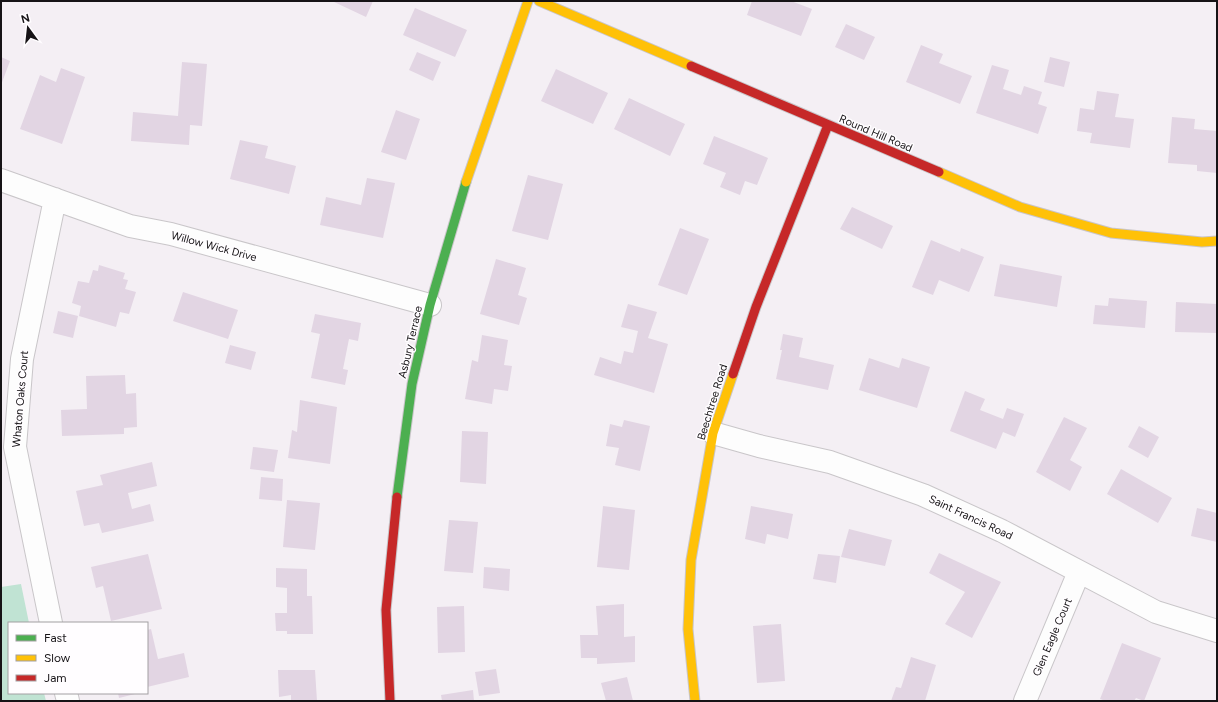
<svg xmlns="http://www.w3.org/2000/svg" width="1218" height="702" viewBox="0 0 1218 702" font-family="Figtree,sans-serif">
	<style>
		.green { fill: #c0e3d3 }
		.building { fill: #e2d5e3 }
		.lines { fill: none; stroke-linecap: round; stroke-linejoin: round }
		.street-casing { stroke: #c9c6c9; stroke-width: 24 }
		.fast-casing { stroke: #c9c6c9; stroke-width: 11 }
		.slow-casing { stroke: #c9c6c9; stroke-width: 11 }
		.jam-casing { stroke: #c9c6c9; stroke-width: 11 }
		.street { stroke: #fdfdfd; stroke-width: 22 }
		.fast { stroke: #4caf50; stroke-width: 9 }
		.slow { stroke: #ffc107; stroke-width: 9 }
		.jam { stroke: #c62828; stroke-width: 9 }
		.labels { text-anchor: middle; stroke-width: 3; stroke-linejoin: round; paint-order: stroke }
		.street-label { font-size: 11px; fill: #161316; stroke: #fffdff }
	</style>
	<rect width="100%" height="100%" fill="#f4eff4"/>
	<!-- green -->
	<path class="green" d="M21 584 29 623H9V693H44L46 701H1V587Z"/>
	<!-- building -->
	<path class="building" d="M332 1H373L366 17Z
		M752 1H791L812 9 801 36 747 15Z
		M415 8 467 30 455 57 403 35Z
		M846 24 875 37 864 60 835 47Z
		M921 45 943 54 939 63 972 76 960 104 906 82Z
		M417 52 441 62 433 81 409 70Z
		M1 57 10 61 1 85Z
		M1050 57 1070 62 1064 87 1044 82Z
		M182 62 207 64 202 126 190 125 189 145 131 141 133 112 178 116Z
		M992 65 1009 70 1003 89 1021 95 1024 86 1042 92 1038 104 1047 107 1038 134 976 113Z
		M61 68 85 77 62 144 20 129 40 75 56 82Z
		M556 69 608 93 593 124 541 101Z
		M1097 91 1119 94 1115 117 1134 119 1130 148 1090 143 1092 133 1077 131 1080 108 1094 110Z
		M629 98 685 124 670 156 614 129Z
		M396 110 420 119 406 160 381 152Z
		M1172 117 1195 119 1194 129 1217 131V173L1197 171V165L1168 163Z
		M714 136 768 158 757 185 745 181 740 195 720 187 726 173 703 164Z
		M240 140 268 146 265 158 296 166 289 194 230 179Z
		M528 175 563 184 548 240 512 231Z
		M367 178 395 183 383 238 320 225 326 197 361 205Z
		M852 207 893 226 882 249 840 229Z
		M680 228 709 239 687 295 658 285Z
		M931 240 960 252 961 248 984 257 969 292 939 280 933 295 912 287Z
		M496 259 526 268 518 295 527 298 519 325 480 314Z
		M1000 264 1062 276 1057 307 994 296Z
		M99 265 125 273 123 279 128 280 125 289 136 292 129 314 120 312 116 327 79 316 81 306 72 303 78 281 89 283 93 270 98 271Z
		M183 292 238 310 228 339 173 321Z
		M1109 298 1147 301 1145 328 1093 324 1095 305 1108 306Z
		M1176 302 1217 304V333L1175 332Z
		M628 304 657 312 648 338 668 344 654 393 594 375 600 357 621 364 624 351 633 353 638 331 621 327Z
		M58 311 78 316 73 338 53 333Z
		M315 314 361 323 358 341 349 339 343 369 348 370 345 385 311 378 320 334 311 332Z
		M783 334 803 338 799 357 834 365 828 390 776 379 782 350H780Z
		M482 335 508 340 504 365 512 366 508 391 494 389 492 404 465 399 472 360 478 362Z
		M230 345 256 352 251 370 225 363Z
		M869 358 899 368 902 358 930 367 917 408 859 390Z
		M125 375 126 394 136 393 137 427 124 428V434L62 436 61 410 87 409 86 376Z
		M965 391 985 399 980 410 1003 419 1007 408 1024 414 1015 437 1003 432 996 449 950 431Z
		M300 400 337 407 330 464 288 458 292 430 297 432Z
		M1064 417 1087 428 1070 460 1082 467 1070 491 1036 472Z
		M624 420 650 426 640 471 615 465 619 448 606 446 610 424 622 427Z
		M1139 426 1159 437 1148 458 1128 447Z
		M462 431 488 432 486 484 460 482Z
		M253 447 278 450 274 472 250 469Z
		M152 462 157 486 128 493 132 509 150 504 154 521 102 533 99 523 84 526 76 491 103 485 100 475Z
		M1121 469 1172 498 1158 523 1107 494Z
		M261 477 283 479 282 501 259 499Z
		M287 500 320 503 315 550 283 547Z
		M603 506 635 510 629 570 597 567Z
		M751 506 793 514 788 539 767 534 765 544 745 539Z
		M1197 508 1217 513V542L1191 536Z
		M449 520 478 522 473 573 444 571Z
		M849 529 892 540 885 566 841 557Z
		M939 553 1001 582 972 638 945 624 965 592 929 573Z
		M148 554 162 609 111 621 103 586 96 588 91 567Z
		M818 554 840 556 836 583 813 579Z
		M484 567 510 569 509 591 483 588Z
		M276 568 307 569V596H312L313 634H287V631H276L275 613H287V588L276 587Z
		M624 604V637L635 636V662L597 664V658H581L580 635H598L596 606Z
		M464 606 465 652 438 653 437 607Z
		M781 624 785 681 757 683 753 626Z
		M151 629 158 659 184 653 189 677 147 687V630Z
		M1122 643 1161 658 1144 701 1136 698 1134 701H1106L1100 699Z
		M911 657 936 665 925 701H891L896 687 901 688Z
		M496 669 500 693 479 696 475 672Z
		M278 670H315L317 701H291V695L279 697Z
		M627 677 633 701H606L601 683Z
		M473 690 474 701H442L441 695Z
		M118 693H135V694L119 698Z"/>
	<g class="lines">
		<defs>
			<path id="street" d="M1 180 130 226 171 234 430 305
				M713 433 759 446 830 462 923 495 1002 531 1156 612 1217 631
				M51 623 15 447 22 359 55 199
				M66 693 68 701
				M1025 701 1079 572"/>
			<path id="fast" d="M397 497 412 384 430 305 466 182"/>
			<path id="slow" d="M539 1 691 66
				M939 172 1020 207 1111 233 1202 242 1217 241
				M466 182 528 1
				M695 701 688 629 691 560 713 433 733 374"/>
			<path id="jam" d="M691 66 939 172
				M733 374 756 307 828 125
				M390 701 386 610 397 497"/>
		</defs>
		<!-- street casing -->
		<use href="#street" class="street-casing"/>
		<!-- fast casing -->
		<use href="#fast" class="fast-casing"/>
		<!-- slow casing -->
		<use href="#slow" class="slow-casing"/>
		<!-- jam casing -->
		<use href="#jam" class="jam-casing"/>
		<!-- street -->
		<use href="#street" class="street"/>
		<!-- fast -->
		<use href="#fast" class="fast"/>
		<!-- slow -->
		<use href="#slow" class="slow"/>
		<!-- jam -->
		<use href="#jam" class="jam"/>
	</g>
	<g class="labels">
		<!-- street labels -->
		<g class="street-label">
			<text transform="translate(876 133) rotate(23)" y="4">Round Hill Road</text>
			<text transform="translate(214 246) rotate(15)" y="4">Willow Wick Drive</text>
			<text transform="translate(410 342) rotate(-77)" y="4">Asbury Terrace</text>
			<text transform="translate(20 399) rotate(-85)" y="4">Whaton Oaks Court</text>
			<text transform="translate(712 402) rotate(-73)" y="4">Beechtree Road</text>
			<text transform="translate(971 517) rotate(25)" y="4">Saint Francis Road</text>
			<text transform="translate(1052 637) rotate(-67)" y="4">Glen Eagle Court</text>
		</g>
	</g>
	<!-- border -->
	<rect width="1218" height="702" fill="none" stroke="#161316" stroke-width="4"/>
	<!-- legend -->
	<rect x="8" y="622" width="140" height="72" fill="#fffdff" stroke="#a29fa2"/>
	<rect x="16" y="635" width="20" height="6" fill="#4caf50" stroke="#a29fa2"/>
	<text x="44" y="642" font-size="12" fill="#161316">Fast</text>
	<rect x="16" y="655" width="20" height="6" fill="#ffc107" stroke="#a29fa2"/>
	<text x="44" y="662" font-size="12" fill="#161316">Slow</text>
	<rect x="16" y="675" width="20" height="6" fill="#c62828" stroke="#a29fa2"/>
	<text x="44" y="682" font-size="12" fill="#161316">Jam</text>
	<!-- north arrow -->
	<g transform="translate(28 28) rotate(345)" stroke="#fffdff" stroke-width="3" paint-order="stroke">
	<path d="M0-3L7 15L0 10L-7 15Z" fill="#161316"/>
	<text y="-6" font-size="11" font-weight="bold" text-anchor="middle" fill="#161316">N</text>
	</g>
</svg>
